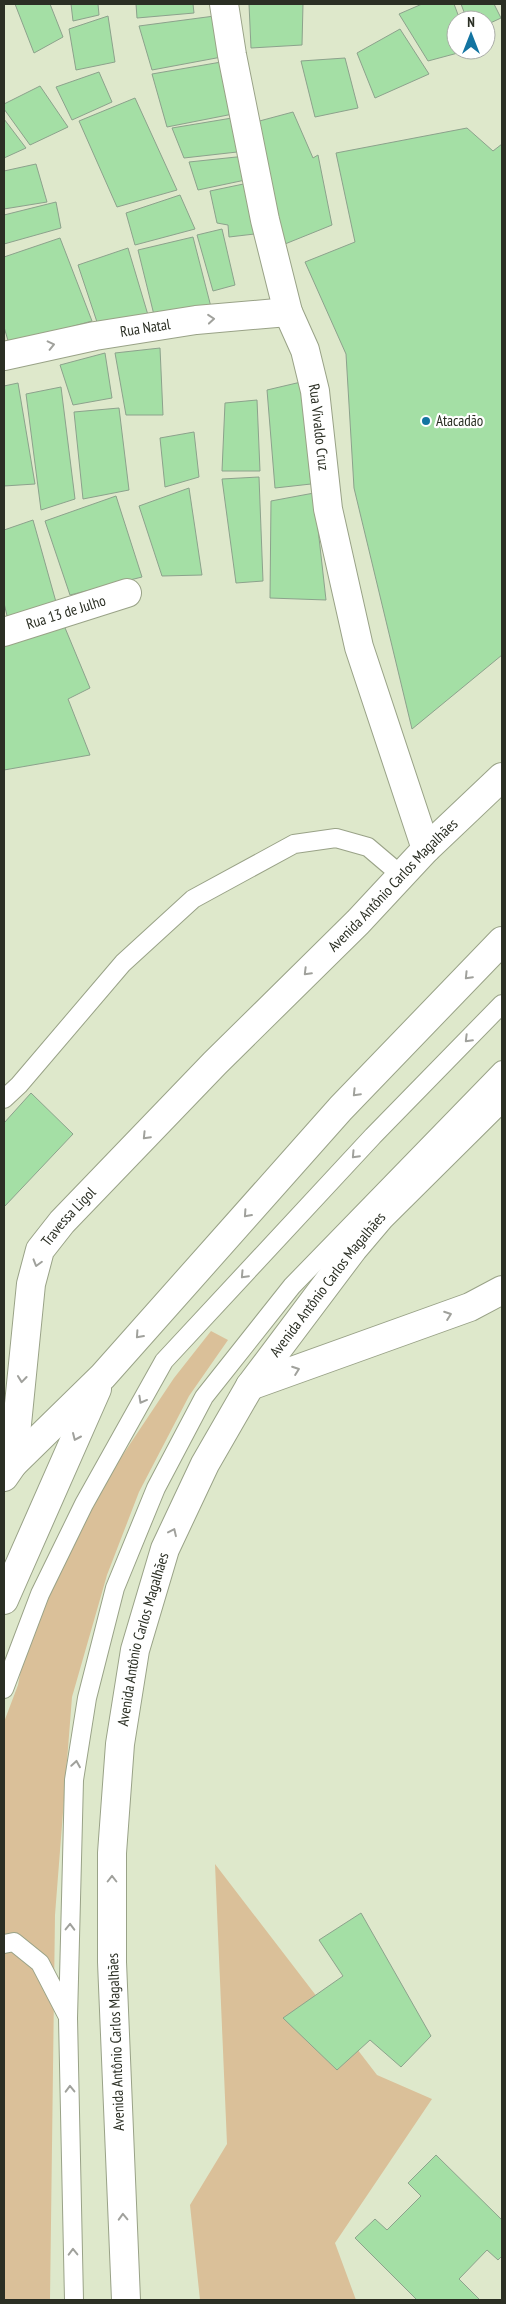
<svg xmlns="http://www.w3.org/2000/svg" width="506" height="2304" viewBox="0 0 506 2304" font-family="'PT Sans Narrow',sans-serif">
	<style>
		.green { fill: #dac099 }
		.building { fill: #a4dfa5; stroke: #8ca28c }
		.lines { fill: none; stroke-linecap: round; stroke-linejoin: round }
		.lane-casing { stroke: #99a287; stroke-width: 20 }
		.street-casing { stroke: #99a287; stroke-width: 30 }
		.secondary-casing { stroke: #99a287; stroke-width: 30 }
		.primary-casing { stroke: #99a287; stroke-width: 30 }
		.lane { stroke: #fff; stroke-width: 18 }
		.street { stroke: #fff; stroke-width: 28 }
		.secondary { stroke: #fff; stroke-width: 28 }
		.primary { stroke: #fff; stroke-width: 28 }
		.oneway { stroke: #a0a19c }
		.poi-dot { fill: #1374a1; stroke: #fff; stroke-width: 2 }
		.labels { text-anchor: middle; stroke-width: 4.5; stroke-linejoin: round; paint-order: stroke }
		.street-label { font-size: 15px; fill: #2b2f24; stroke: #fff }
		.poi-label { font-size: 15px; fill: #2b2f24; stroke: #fff; text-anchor: start }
	</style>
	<rect width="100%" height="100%" fill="#dee8cb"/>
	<!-- green -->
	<path class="green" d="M211 1331 228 1340 189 1396 139 1492 107 1575 72 1697 55 1915 50 2300H4V1722L18 1685 38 1582 174 1378Z
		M215 1864 377 2075 432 2099 335 2243 356 2300H200L190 2205 227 2144Z"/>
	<!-- building -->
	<path class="building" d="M15 4H50L63 37 34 53Z
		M71 4H98L99 15 73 21Z
		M136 4H193L194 13 137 18Z
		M249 4H303L302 45 251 48Z
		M422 4H454L460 20H456V50H469L428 61 399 14Z
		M461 4H494L501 18 486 25V20H467Z
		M222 15 227 56 152 70 139 26Z
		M108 16 115 62 76 70 69 29Z
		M400 29 429 74 375 98 357 53Z
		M345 58 358 108 315 117 301 61Z
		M227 61 238 113 167 127 152 74Z
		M99 72 112 102 72 120 56 87Z
		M40 86 68 127 30 145 4 109V104Z
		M135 98 177 190 117 207 79 121Z
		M293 112 313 158 318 155 332 225 280 246 252 123Z
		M238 117 246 151 184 158 172 128Z
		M4 119 26 148 4 158Z
		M467 128 493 151 502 144V655L412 729 354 488 346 354 305 262 355 242 336 153Z
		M246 156 250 179 198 190 189 162Z
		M36 164 47 202 4 209V171Z
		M253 182 263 233 229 237 228 225 217 223 210 191Z
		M180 195 195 229 135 245 126 213Z
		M56 202 61 228 4 244V215Z
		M222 229 235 285 213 291 197 235Z
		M193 237 211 307 155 319 138 250Z
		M60 238 92 321 9 344 4 327V257Z
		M128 248 148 315 98 325 78 265Z
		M160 348 163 415H126L115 353Z
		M105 353 112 398 73 405 60 365Z
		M301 382 311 484 275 488 267 390Z
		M18 383 35 484 4 486V386Z
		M61 387 75 499 41 510 26 394Z
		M257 400 260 471H222L225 403Z
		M119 408 129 490 83 499 74 412Z
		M194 432 199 477 165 487 160 438Z
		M259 477 263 581 236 583 222 479Z
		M189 488 202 575 162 576 139 506Z
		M314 493 326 600 270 598 271 501Z
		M116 496 142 577 70 595 45 521Z
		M33 520 56 602 8 620 4 603V530Z
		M63 623 90 688 68 699 90 755 4 770V644Z
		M31 1093 73 1134 4 1207V1123Z
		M361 1913 431 2036 401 2067 370 2040 337 2070 283 2018 343 1976 319 1940Z
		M436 2155 502 2220V2256L498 2260 487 2250 459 2279 480 2300H417L355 2238 375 2219 387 2230 421 2196 408 2183Z"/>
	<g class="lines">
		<defs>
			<path id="lane" d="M4 1099 19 1085 123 963 193 899 294 844 336 838 368 847 401 875
				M4 1689 40 1594 84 1504 164 1361 373 1136 502 1004
				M4 1944 14 1942 40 1963 67 2015
				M74 2300 68 2018 74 1780 87 1698 115 1588 156 1488 204 1397 292 1286 502 1070"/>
			<g id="street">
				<path id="s1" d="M224 4 232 55 265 220 288 312 305 350 315 391 328 509 359 647 426 849"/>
				<path id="s2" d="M4 356 95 336 196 320 288 312"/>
				<path id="s3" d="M4 632 127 593"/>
				<path d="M250 1386 470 1307 502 1290"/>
			</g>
			<g id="secondary">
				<path id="s4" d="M13 1464 31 1284 40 1250 62 1222 215 1063 358 922 426 849 502 777"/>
			</g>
			<g id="primary">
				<path d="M4 1477 13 1464 103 1376 341 1108 502 941"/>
				<path d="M4 1600 97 1389"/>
				<path id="s5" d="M126 2300 112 1962V1853L120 1744 135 1650 165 1549 205 1464 250 1386 353 1249 381 1216 502 1096"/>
			</g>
		</defs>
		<!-- lane casing -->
		<use href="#lane" class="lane-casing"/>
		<!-- street casing -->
		<use href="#street" class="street-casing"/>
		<!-- secondary casing -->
		<use href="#secondary" class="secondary-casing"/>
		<!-- primary casing -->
		<use href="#primary" class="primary-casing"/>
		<!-- lane -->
		<use href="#lane" class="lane"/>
		<!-- street -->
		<use href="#street" class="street"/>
		<!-- secondary -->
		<use href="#secondary" class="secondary"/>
		<!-- primary -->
		<use href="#primary" class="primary"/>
	</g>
	<!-- one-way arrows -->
	<defs><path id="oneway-chevron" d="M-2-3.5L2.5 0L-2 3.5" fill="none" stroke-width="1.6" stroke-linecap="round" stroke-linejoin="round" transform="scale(1.25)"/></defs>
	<g class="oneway">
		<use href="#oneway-chevron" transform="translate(211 319) rotate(-5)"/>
		<use href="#oneway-chevron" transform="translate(51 345) rotate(-13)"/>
		<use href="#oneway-chevron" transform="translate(307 972) rotate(135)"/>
		<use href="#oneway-chevron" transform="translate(468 976) rotate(134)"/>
		<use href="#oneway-chevron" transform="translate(468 1039) rotate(135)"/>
		<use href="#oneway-chevron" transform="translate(356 1093) rotate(134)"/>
		<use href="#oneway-chevron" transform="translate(146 1136) rotate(134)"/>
		<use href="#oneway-chevron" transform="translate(355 1155) rotate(133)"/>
		<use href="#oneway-chevron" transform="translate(247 1214) rotate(132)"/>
		<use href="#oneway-chevron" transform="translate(37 1263) rotate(106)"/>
		<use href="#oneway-chevron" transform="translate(244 1275) rotate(133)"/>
		<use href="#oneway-chevron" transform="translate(448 1315) rotate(-20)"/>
		<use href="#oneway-chevron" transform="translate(139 1335) rotate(132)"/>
		<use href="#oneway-chevron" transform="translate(296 1370) rotate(-20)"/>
		<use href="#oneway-chevron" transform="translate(22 1379) rotate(96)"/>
		<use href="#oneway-chevron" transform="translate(142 1400) rotate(119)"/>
		<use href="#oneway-chevron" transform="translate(76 1437) rotate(114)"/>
		<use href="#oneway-chevron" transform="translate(173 1532) rotate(-65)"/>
		<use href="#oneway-chevron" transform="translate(76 1764) rotate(-81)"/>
		<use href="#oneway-chevron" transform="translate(112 1879) rotate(-90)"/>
		<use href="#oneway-chevron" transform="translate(70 1927) rotate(-89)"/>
		<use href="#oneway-chevron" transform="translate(70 2089) rotate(-91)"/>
		<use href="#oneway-chevron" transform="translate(123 2217) rotate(-92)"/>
		<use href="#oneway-chevron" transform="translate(73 2252) rotate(-91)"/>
	</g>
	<!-- markers -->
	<circle class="poi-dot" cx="426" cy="421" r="5"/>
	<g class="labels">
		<!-- street labels -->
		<g class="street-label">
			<text dy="5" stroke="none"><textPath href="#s2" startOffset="144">Rua Natal</textPath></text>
			<text dy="5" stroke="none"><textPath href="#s1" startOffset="435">Rua Vivaldo Cruz</textPath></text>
			<text dy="5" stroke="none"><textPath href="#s3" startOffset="65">Rua 13 de Julho</textPath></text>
			<text dy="5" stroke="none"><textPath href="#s4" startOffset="724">Avenida Antônio Carlos Magalhães</textPath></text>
			<text dy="5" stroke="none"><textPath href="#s4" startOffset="260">Travessa Ligol</textPath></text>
			<text dy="5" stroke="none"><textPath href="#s5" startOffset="1069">Avenida Antônio Carlos Magalhães</textPath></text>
			<text dy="5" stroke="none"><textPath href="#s5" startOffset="664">Avenida Antônio Carlos Magalhães</textPath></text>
			<text transform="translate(116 2042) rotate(-92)" y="5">Avenida Antônio Carlos Magalhães</text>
		</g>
		<!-- poi labels -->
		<g class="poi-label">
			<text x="436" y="426">Atacadão</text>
		</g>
	</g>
	<!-- border -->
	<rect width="506" height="2304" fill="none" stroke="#2b2f24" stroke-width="10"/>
	<!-- north arrow -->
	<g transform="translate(471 35)"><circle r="24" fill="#ffffff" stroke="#aaaca7"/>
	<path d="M0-4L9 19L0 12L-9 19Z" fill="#1374a1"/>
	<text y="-8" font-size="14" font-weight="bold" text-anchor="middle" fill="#2b2f24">N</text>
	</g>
</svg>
